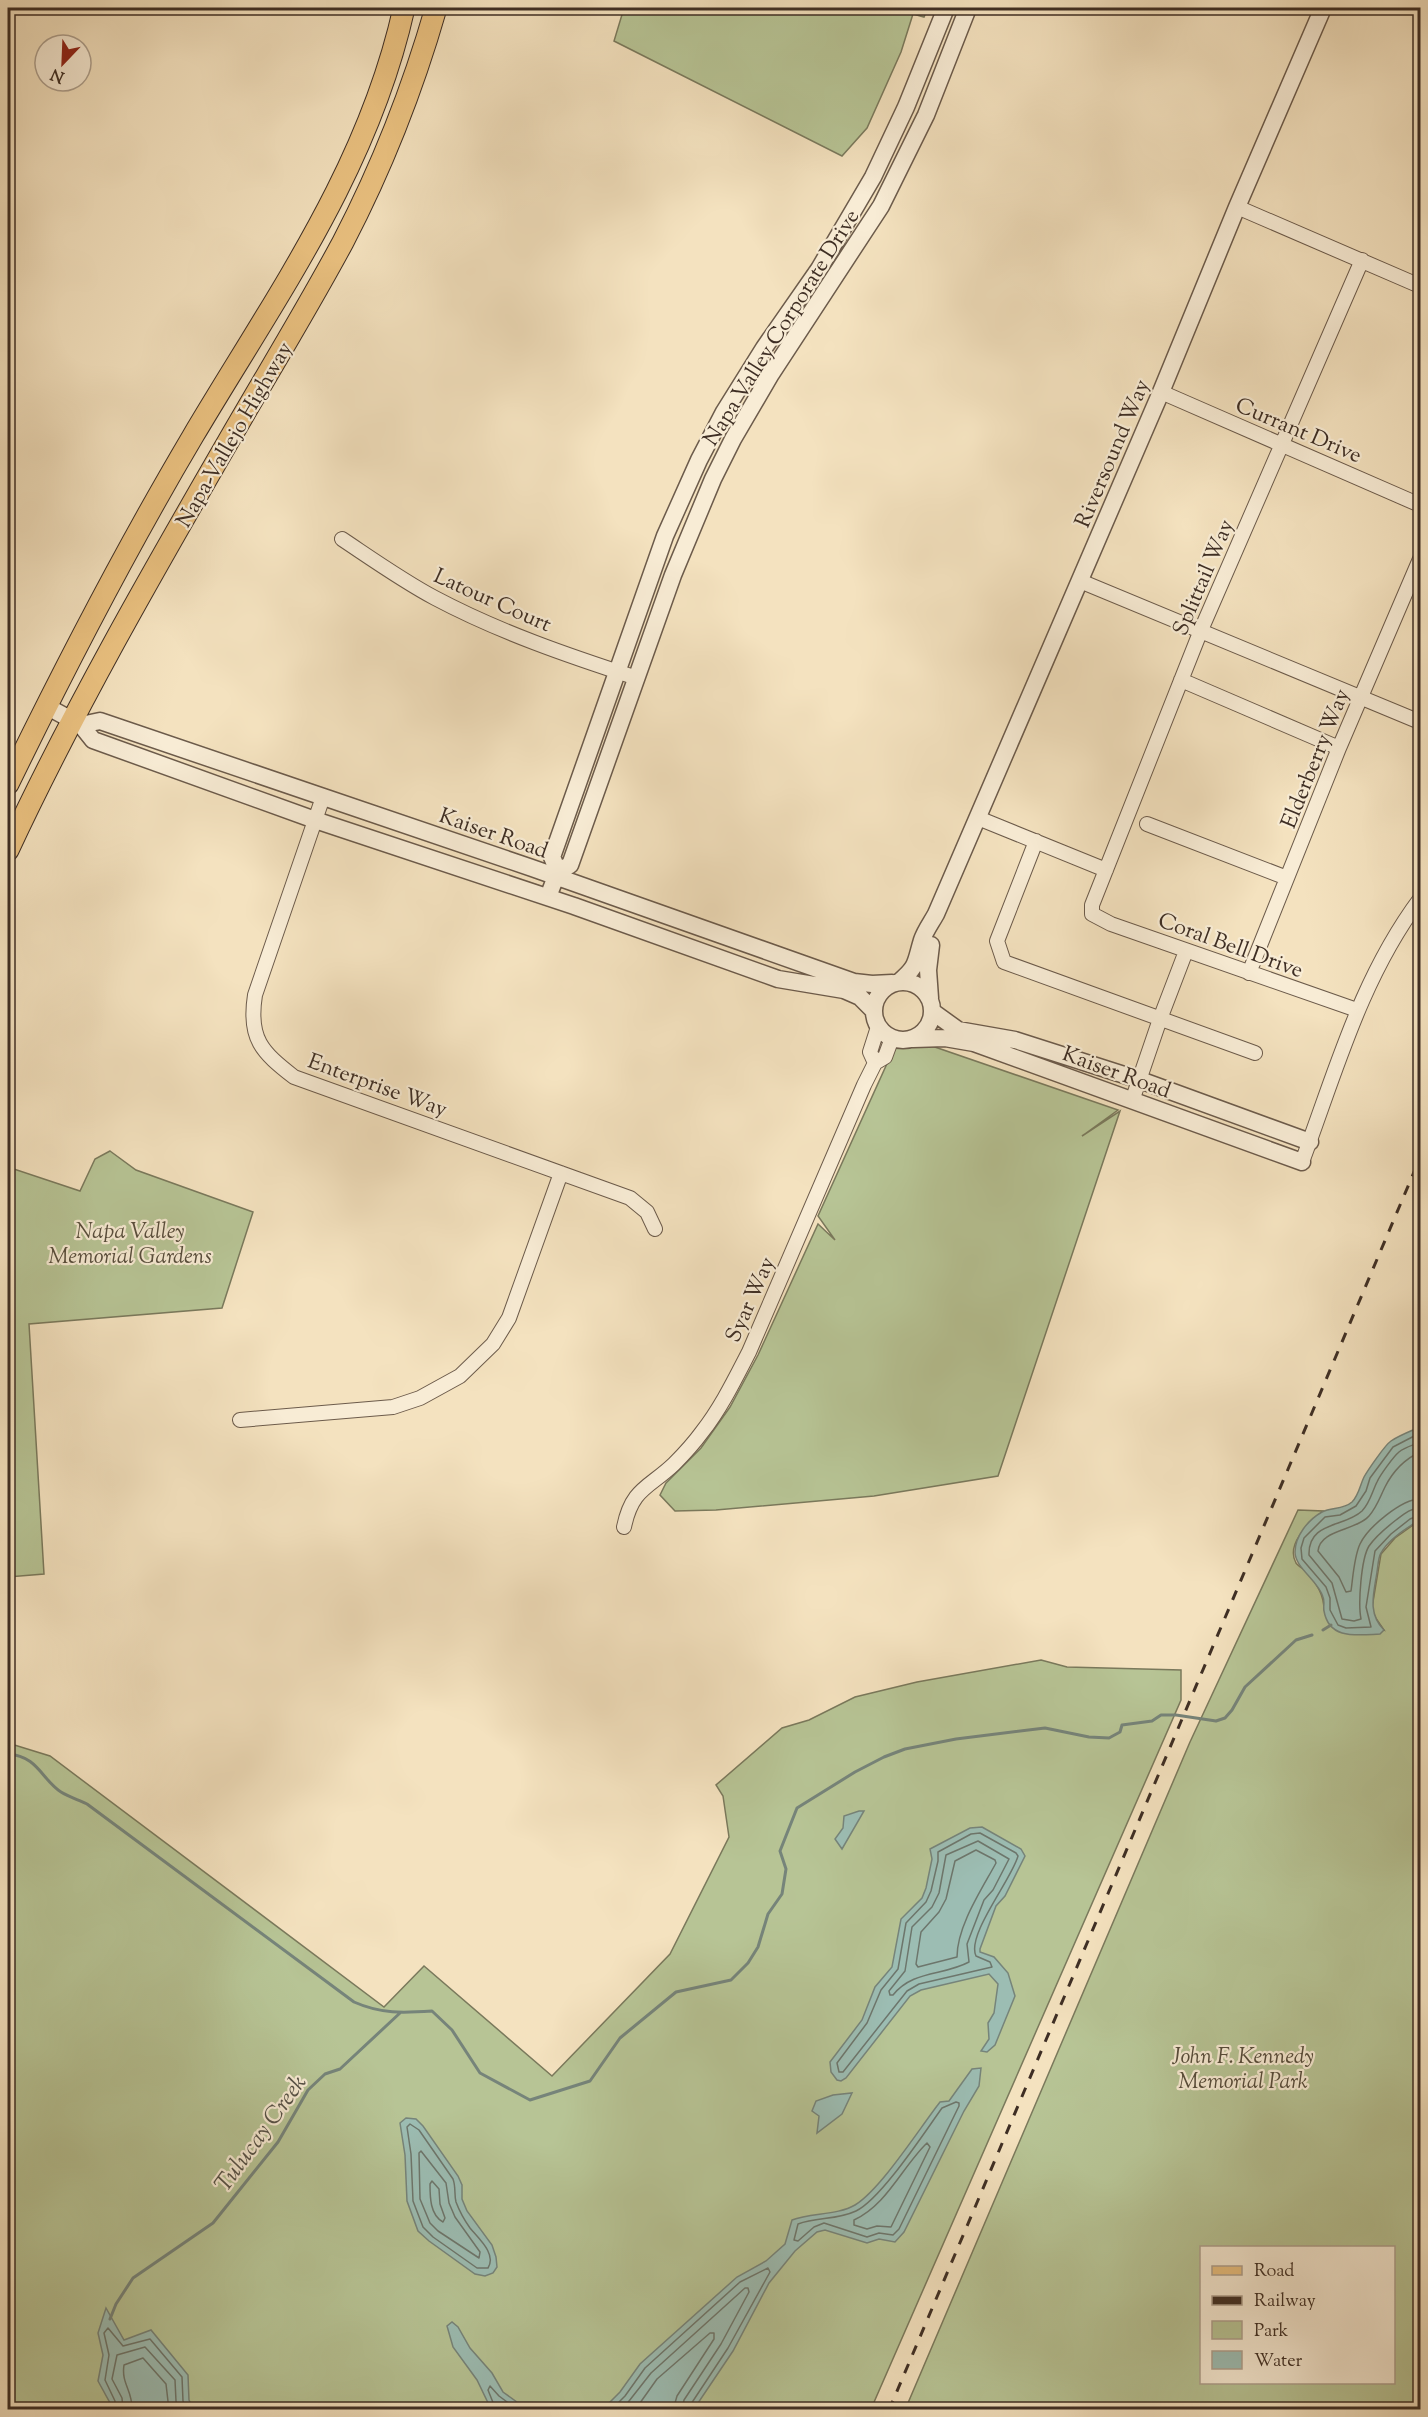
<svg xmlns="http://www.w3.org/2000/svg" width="1428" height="2417" viewBox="0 0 1428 2417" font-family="'Sorts Mill Goudy',serif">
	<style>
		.green { fill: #b7c495; stroke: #7a795c; stroke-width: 1.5; fill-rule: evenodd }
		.water { fill: #9cbdb3; stroke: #76847a; stroke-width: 1.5 }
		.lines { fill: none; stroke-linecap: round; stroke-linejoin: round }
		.shore { stroke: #6d766c; stroke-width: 1.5 }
		.stream { stroke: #76847a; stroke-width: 3 }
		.minor-casing { stroke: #6c5b4b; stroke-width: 16 }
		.tertiary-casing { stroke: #6c5b4b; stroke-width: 19 }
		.primary-casing { stroke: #3e2e24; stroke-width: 23 }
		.minor { stroke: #f8ecd5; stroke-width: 14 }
		.tertiary { stroke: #f8ecd5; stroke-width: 16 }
		.primary { stroke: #eac180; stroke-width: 21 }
		.rail { stroke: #3e2e24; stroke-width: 3; stroke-dasharray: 10 10; stroke-linecap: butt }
		.labels { text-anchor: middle; stroke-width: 4.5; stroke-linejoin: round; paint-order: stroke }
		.street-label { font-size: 22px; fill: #3e2e24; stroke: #f8ecd5 }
		.park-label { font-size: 22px; font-style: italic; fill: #564c3b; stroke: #f8ecd5 }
		.water-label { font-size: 24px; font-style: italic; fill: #565248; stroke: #f8ecd5 }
	</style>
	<rect width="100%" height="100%" fill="#f4e2bf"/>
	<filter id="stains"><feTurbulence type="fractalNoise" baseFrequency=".00333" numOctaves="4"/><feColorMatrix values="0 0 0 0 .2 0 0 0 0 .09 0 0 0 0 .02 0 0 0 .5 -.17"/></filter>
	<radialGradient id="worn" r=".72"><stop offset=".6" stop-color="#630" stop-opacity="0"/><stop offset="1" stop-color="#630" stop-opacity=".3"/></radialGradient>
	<!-- green -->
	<path class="green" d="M624 8H928L924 17 913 14 901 52 867 128 842 156 614 41Z
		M900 1035 1118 1110 1082 1136 1120 1111 998 1476 874 1496 716 1510 675 1511 660 1495 666 1483 701 1448 730 1407 758 1355 818 1224 835 1240 818 1216Z
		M110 1151 136 1170 253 1212 222 1308 29 1324 44 1574 8 1577V1167L80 1191 95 1159Z
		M1298 1510 1323 1511C1311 1522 1285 1543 1296 1563 1298 1566 1304 1569 1307 1572 1317 1584 1324 1595 1324 1610L1384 1630 1375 1617 1372 1608 1381 1554 1395 1538 1420 1520V2409L905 2410 1190 1742ZM1202 2248H1394V2382H1202Z
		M1041 1660 1067 1667 1181 1670V1700L871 2409H8V1743L50 1756 384 2007 424 1966 552 2076 670 1954 729 1837 723 1796 716 1785 782 1728 809 1720 855 1697 917 1682Z"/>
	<!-- water -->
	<path class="water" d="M1420 1427V1520C1408 1527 1388 1540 1381 1553 1378 1558 1378 1567 1377 1572 1374 1593 1367 1613 1384 1630L1380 1634C1357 1635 1329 1640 1324 1611 1323 1606 1325 1602 1323 1597 1318 1580 1295 1568 1295 1552 1295 1536 1308 1520 1322 1512 1332 1507 1343 1510 1352 1502 1359 1495 1360 1485 1364 1477 1368 1470 1385 1445 1391 1441 1400 1435 1411 1431 1420 1427Z
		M859 1811H864L842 1849 835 1839 843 1828 844 1816Z
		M982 1827 1021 1849 1025 1856 1005 1896 996 1906 980 1949V1952L994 1957 1008 1973 1015 1996 995 2045 987 2052 981 2051 989 2039 988 2023 994 2013 998 1984 989 1974 921 1990 910 1996 846 2078 841 2081 837 2080 831 2072 830 2062 862 2020 875 1987 892 1967 901 1919 922 1898 926 1888 932 1859 930 1849 970 1828Z
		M981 2068 979 2086 964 2111 904 2232 895 2242 879 2239 867 2243 825 2230 817 2232 795 2251 769 2283 733 2351 694 2409H491L477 2380 453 2347 447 2326 452 2322 458 2327 470 2348 492 2373 503 2392 517 2402 563 2403 576 2408 605 2407 620 2392 640 2364 737 2277 766 2261 785 2244 792 2220C811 2213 838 2215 855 2205 881 2189 919 2129 940 2102L949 2101 972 2069Z
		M852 2093 842 2114 817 2133 819 2116 812 2111 816 2101 833 2095Z
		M406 2118 416 2119 423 2126 458 2176 462 2185V2199L467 2211 492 2245 496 2257 497 2267 493 2273 485 2276 475 2274 429 2241 418 2231 407 2201 405 2155 400 2123Z
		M106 2308 124 2340 151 2330 188 2375 189 2400 194 2409H109L110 2403 98 2381 103 2355 98 2333Z"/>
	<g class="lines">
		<!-- shore -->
		<path class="shore" d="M1420 1433 1393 1447 1370 1478 1366 1491 1356 1506 1340 1515 1325 1517 1304 1538 1301 1548 1302 1559 1326 1587 1330 1598V1610L1338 1625 1346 1628 1371 1627 1366 1607 1375 1551 1391 1534 1410 1519 1420 1515
			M1420 1442C1414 1445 1405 1447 1399 1452 1394 1456 1380 1475 1377 1482 1372 1492 1370 1503 1362 1511 1344 1528 1308 1521 1309 1555L1332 1583 1342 1619 1354 1621 1361 1619C1358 1604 1361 1559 1369 1546 1376 1536 1387 1527 1396 1520 1404 1514 1411 1508 1420 1508
			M1420 1452C1405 1459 1393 1471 1385 1487 1380 1497 1377 1507 1369 1516 1356 1531 1320 1529 1318 1551L1339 1577 1346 1592 1351 1591C1353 1577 1354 1557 1360 1544 1368 1527 1402 1499 1420 1499
			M980 1833 1016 1853 1018 1856C1012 1879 966 1935 976 1956L990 1962 992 1967 919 1984 907 1991 843 2072H839L837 2063 867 2023 881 1990 898 1969 906 1923 926 1902 931 1891 938 1861V1852L971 1834Z
			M978 1841 1009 1859 993 1890 984 1900 967 1944 969 1962C943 1976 913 1970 893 1995H890L889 1991 905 1971 912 1927 932 1907 939 1893 946 1855Z
			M976 1850 995 1860 996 1863C982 1889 957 1926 957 1957L918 1967 916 1964 921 1932 939 1912 946 1899 955 1861Z
			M956 2102 959 2103V2106L899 2229 893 2235 879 2233 867 2237 824 2223 814 2227 798 2241 794 2240 798 2224C817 2217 837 2220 856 2211 881 2199 924 2133 942 2108Z
			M410 2124 419 2130 453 2179C456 2187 454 2194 456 2202 459 2210 465 2221 470 2228 478 2238 497 2254 488 2268H477L433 2237 423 2227 413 2201 411 2154 407 2127Z
			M927 2143 930 2147 891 2227 877 2226 867 2229 854 2225V2220C887 2205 902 2167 927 2143Z
			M421 2151 446 2183 449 2203 455 2217 480 2252 479 2258 438 2231 430 2223 420 2199 419 2153Z
			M432 2181 439 2189 440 2204 445 2218 443 2222C430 2215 430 2197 430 2184Z
			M115 2410V2401L105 2380 109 2355 104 2333 108 2328 123 2346 150 2339 182 2377 183 2401 187 2410
			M123 2410 122 2398 112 2379 117 2355 145 2347 175 2380 176 2401 179 2410
			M132 2410C133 2391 121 2384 124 2365L143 2358 166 2384 169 2410
			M496 2410 488 2390 490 2386 499 2396 514 2407 527 2410
			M611 2410 625 2396 645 2368 740 2282 768 2268 770 2272 728 2348 691 2404 690 2410
			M622 2410 651 2373 745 2288H748L749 2292 721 2344 684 2400 682 2410
			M635 2410 657 2379 710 2333H714V2339L677 2396 673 2410"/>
		<!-- stream -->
		<path class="stream" d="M1323 1630 1331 1625
			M8 1754C38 1756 42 1780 61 1792 69 1797 79 1800 87 1804L354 2002C381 2014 403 2013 432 2011L452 2030 480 2073 530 2100 590 2081 620 2038 676 1992 731 1980 748 1963 758 1947 768 1914 782 1894 786 1869 780 1851 797 1808 855 1772 884 1757 905 1749 956 1739 1045 1728 1089 1737 1109 1738 1120 1732 1122 1725 1152 1721 1161 1715H1176L1216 1721 1225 1718 1232 1710 1245 1687 1296 1640 1312 1635
			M110 2319 116 2304 133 2278 213 2223 278 2142 308 2090 325 2074 340 2069 400 2013"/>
		<defs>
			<path id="minor" d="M1237 207 1420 286
				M1161 392 1420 505
				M342 539C372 559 403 581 435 598 499 632 569 656 637 678
				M1080 581 1420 722
				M1181 680 1339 748
				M323 797 255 995C248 1039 262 1052 294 1077L630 1198 647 1212 655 1229
				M978 818 1106 870
				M1147 824 1287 878
				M1036 841 997 941 1004 962 1255 1053
				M1249 973 1339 748 1420 559
				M1357 1010 1111 924 1092 914V905L1201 630 1362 260
				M875 1063 870 1052 878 1027
				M1132 1101 1160 1019 1186 951
				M1302 1162C1336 1071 1361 978 1420 899
				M240 1420 393 1407 420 1398 460 1376 493 1344 509 1318 561 1173
				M624 1527C632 1488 649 1488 674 1464 684 1454 694 1443 702 1432 721 1408 735 1379 749 1352L864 1085 875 1063 885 1057 892 1038"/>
			<path id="tertiary" d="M46 706 81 725 93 740 315 820 574 906 778 979 844 990 860 997 873 1010
				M81 725 100 721 532 868 854 982 872 984 892 983
				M558 871 552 857 665 536 699 460 724 412 764 348 819 269 873 177 906 107 946 8
				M548 897 558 871 570 865 673 575 713 479 733 439 771 374 881 206 926 115 968 8
				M874 1011a29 29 0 1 1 58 0a29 29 0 1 1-58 0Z
				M899 982C918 966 915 963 922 940 925 931 931 923 936 914L1161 392 1237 207 1323 8
				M930 998 928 970 931 945
				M933 1012 958 1030 1015 1040 1140 1080 1310 1142
				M913 1039 945 1038 974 1043 1302 1162"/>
			<path id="primary" d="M8 784C65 667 126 549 193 436 276 296 368 170 404 8
				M8 850C74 709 151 575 229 440 267 374 307 309 343 242 382 167 413 88 436 8"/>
		</defs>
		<!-- minor casing -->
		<use href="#minor" class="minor-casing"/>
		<!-- tertiary casing -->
		<use href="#tertiary" class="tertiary-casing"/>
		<!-- primary casing -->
		<use href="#primary" class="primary-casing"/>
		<!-- minor -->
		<use href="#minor" class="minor"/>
		<!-- tertiary -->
		<use href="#tertiary" class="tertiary"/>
		<!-- primary -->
		<use href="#primary" class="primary"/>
		<!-- rail -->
		<path class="rail" d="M889 2410 1420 1158"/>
	</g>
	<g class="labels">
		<!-- street labels -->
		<g class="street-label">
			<text transform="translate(780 327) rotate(-58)" y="8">Napa Valley Corporate Drive</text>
			<text transform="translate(1299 429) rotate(23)" y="8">Currant Drive</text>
			<text transform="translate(233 434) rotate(-60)" y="8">Napa-Vallejo Highway</text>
			<text transform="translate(1111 453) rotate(-67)" y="8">Riversound Way</text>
			<text transform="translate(1202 577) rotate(-67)" y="8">Splittail Way</text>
			<text transform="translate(493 599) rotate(24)" y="8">Latour Court</text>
			<text transform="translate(1314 758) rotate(-68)" y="8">Elderberry Way</text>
			<text transform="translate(494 832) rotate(19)" y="8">Kaiser Road</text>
			<text transform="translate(1231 944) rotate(20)" y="8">Coral Bell Drive</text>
			<text transform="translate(1117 1071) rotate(20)" y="8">Kaiser Road</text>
			<text transform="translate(378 1084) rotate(20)" y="8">Enterprise Way</text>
			<text transform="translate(749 1299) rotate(-66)" y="8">Syar Way</text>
		</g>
		<!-- park labels -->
		<g class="park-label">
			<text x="130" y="1238">Napa Valley<tspan x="130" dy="25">Memorial Gardens</tspan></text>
			<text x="1243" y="2063">John F. Kennedy<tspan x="1243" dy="25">Memorial Park</tspan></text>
		</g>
		<!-- water labels -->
		<g class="water-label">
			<text transform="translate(260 2133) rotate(-54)" y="8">Tulucay Creek</text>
		</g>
	</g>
	<!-- margin -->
	<rect width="1428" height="2417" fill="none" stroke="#f4e2bf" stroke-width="30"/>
	<rect x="9" y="9" width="1410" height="2399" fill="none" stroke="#3e2e24" stroke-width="3"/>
	<rect x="15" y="15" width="1398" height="2387" fill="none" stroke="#3e2e24" stroke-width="1.5"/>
	<!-- legend -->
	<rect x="1200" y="2246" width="195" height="138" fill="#f8ecd5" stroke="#aea08e" stroke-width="1.5"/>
	<rect x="1212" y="2266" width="30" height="9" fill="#eac180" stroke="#aea08e" stroke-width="1.5"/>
	<text x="1254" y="2276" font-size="18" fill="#3e2e24">Road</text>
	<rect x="1212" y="2296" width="30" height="9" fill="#3e2e24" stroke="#aea08e" stroke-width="1.5"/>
	<text x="1254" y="2306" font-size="18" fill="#3e2e24">Railway</text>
	<rect x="1212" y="2321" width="30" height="18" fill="#b7c495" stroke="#aea08e" stroke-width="1.5"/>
	<text x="1254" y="2336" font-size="18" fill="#3e2e24">Park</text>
	<rect x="1212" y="2351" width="30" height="18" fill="#9cbdb3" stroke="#aea08e" stroke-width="1.5"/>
	<text x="1254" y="2366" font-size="18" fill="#3e2e24">Water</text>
	<!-- north arrow -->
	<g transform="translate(63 63) rotate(203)"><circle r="28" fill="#f8ecd5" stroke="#aea08e" stroke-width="1.5"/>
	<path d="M0-4.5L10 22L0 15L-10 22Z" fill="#8f2418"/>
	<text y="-9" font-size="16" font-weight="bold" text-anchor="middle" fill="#3e2e24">N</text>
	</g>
	<rect width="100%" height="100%" filter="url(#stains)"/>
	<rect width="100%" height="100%" fill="url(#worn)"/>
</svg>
